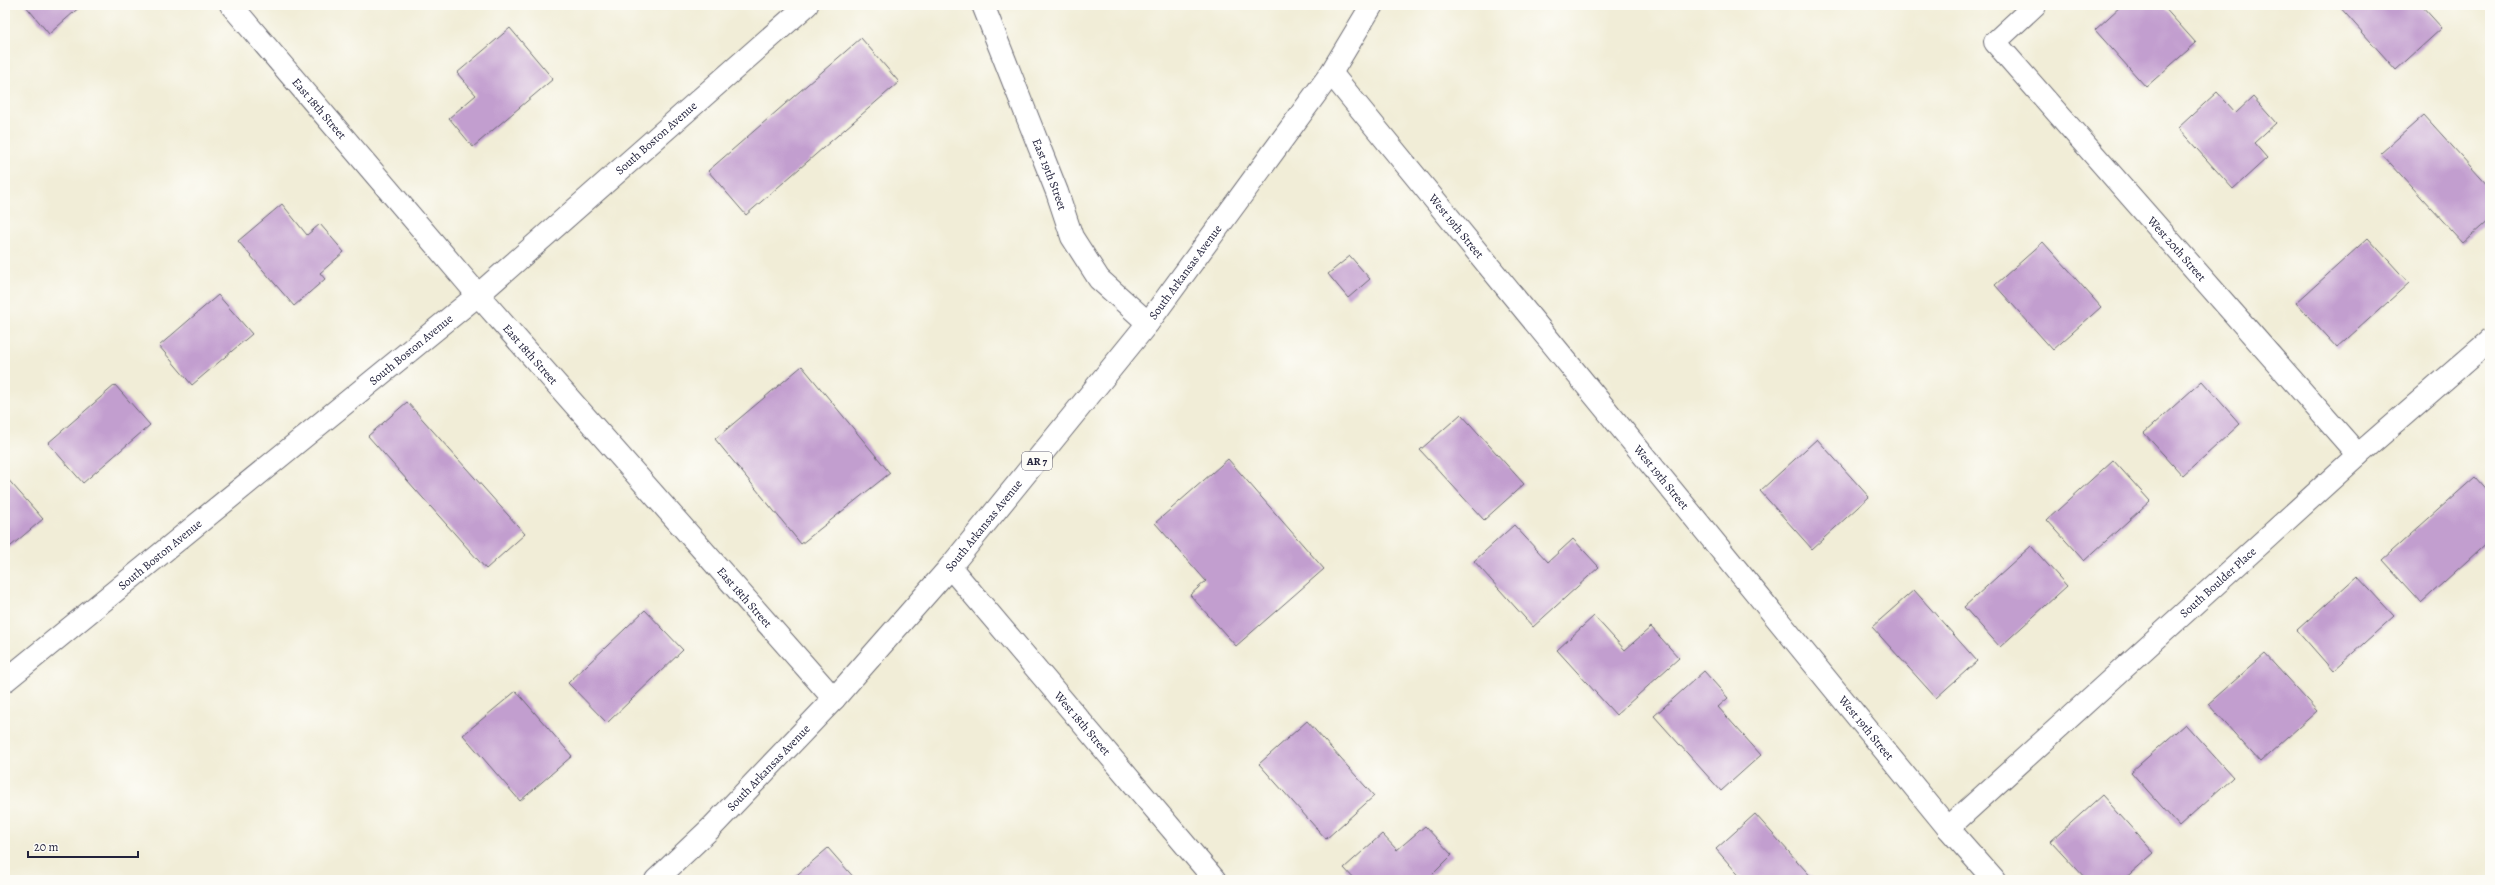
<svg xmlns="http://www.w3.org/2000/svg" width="2495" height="885" viewBox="0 0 2495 885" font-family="Alegreya,serif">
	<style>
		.building { fill: #c29ecf }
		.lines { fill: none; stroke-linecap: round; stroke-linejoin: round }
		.minor-casing { stroke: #6a6972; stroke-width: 24 }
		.tertiary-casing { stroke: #6a6972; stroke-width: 24 }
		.trunk-casing { stroke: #6a6972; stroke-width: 24 }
		.minor { stroke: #fff; stroke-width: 22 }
		.tertiary { stroke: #fff; stroke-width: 22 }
		.trunk { stroke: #fff; stroke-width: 22 }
		.labels { text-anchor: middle; stroke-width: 3; stroke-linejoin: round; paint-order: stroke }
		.shield { fill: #fdfcf7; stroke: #646373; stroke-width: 1 }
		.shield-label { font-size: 11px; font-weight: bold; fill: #22223b }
		.street-label { font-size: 12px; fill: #22223b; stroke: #fdfcf7 }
	</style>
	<rect width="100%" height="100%" fill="#fdfcf7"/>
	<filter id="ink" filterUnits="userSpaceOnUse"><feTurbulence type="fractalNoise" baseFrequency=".025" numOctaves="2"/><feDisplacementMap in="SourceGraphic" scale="8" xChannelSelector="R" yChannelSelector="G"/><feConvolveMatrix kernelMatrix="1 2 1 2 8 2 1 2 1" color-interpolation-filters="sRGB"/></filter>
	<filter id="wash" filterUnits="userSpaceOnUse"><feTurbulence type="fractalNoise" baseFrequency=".012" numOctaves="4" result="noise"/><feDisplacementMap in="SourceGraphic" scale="16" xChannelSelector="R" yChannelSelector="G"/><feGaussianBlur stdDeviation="0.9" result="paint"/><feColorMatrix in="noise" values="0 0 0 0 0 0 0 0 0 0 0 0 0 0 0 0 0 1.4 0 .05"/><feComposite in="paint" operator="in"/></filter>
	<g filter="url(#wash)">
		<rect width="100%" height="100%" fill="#f1edd7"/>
		<g id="blocks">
			<!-- building -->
			<path class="building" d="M25 5H82L49 34Z
				M2122 5H2162L2196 43 2146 87 2095 30Z
				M2338 5H2421L2442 28 2396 70Z
				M510 28 553 79 473 147 449 118 476 95 457 73Z
				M861 38 899 82 746 215 708 171Z
				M2217 92 2236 113 2253 97 2276 123 2254 143 2267 158 2233 189 2178 128Z
				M2424 115 2490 188V219L2463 243 2381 153Z
				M282 204 307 235 320 224 344 252 320 273 325 279 294 306 238 241Z
				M2368 238 2409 283 2337 348 2296 303Z
				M2043 242 2101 307 2053 350 1995 285Z
				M1350 256 1370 279 1348 298 1328 274Z
				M218 295 252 334 192 385 159 346Z
				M802 366 890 473 801 544 715 439Z
				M2202 381 2240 424 2183 476 2144 433Z
				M115 385 150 425 83 483 48 443Z
				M407 402 525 534 486 569 368 436Z
				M1461 414 1524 484 1484 520 1420 450Z
				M1817 439 1869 497 1812 549 1760 491Z
				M1228 459 1324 569 1236 646 1190 595 1206 581 1155 523Z
				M2113 460 2150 501 2084 561 2047 520Z
				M5 476 43 519 5 551Z
				M2475 477 2490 494V540L2421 603 2382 560Z
				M1514 525 1548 562 1573 539 1599 567 1533 627 1474 561Z
				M2031 546 2067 586 2000 647 1964 607Z
				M2357 576 2394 616 2333 671 2297 630Z
				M1914 590 1977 661 1936 698 1872 627Z
				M645 610 683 650 607 723 568 683Z
				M1594 616 1625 650 1651 627 1679 658 1616 715 1557 650Z
				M2265 654 2317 711 2260 762 2208 704Z
				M1704 671 1728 698 1718 707 1761 755 1721 791 1654 716Z
				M516 691 572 756 520 801 463 735Z
				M1307 721 1374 796 1326 839 1259 764Z
				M2185 724 2233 777 2179 826 2131 772Z
				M2102 795 2154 853 2123 880H2087L2051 841Z
				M1755 814 1814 880H1743L1716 849Z
				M1425 826 1452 855 1427 880H1355L1344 868 1382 834 1397 850Z
				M828 848 856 880H791Z"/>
		</g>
	</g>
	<g filter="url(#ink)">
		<use href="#blocks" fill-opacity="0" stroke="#6a6972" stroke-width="1"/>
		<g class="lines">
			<defs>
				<g id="minor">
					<path id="s1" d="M231 5 478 295 834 699"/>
					<path id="s2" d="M2035 5 1995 42 2358 455"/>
					<path id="s3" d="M1331 73 1948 828 1994 880"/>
					<path id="s4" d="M950 567 1215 880"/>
					<path id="s5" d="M5 681 478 295 807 5"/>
					<path id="s6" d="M1948 828 2358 455 2490 340"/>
				</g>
				<g id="tertiary">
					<path id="s7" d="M983 5 1057 192 1072 237 1099 279 1148 323"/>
				</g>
				<g id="trunk">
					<path id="s8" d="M656 880 711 828 834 699 950 567 1148 323 1331 73 1372 5"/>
				</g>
			</defs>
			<!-- minor casing -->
			<use href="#minor" class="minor-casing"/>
			<!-- tertiary casing -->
			<use href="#tertiary" class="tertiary-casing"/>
			<!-- trunk casing -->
			<use href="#trunk" class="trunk-casing"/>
			<!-- minor -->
			<use href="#minor" class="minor"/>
			<!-- tertiary -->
			<use href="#tertiary" class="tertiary"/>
			<!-- trunk -->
			<use href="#trunk" class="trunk"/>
		</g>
	</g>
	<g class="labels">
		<!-- shield labels -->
		<rect class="shield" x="1022" y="452" width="30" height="18" rx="3"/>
		<g class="shield-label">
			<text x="1037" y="465">AR 7</text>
		</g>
		<!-- street labels -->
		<g class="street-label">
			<text dy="4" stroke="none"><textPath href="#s1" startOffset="136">East 18th Street</textPath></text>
			<text dy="4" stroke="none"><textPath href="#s5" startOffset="848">South Boston Avenue</textPath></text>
			<text dy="4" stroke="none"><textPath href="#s7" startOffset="182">East 19th Street</textPath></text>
			<text dy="4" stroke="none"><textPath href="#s3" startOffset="198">West 19th Street</textPath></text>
			<text dy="4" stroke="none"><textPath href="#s2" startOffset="330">West 20th Street</textPath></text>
			<text dy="4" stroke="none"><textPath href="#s8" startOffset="807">South Arkansas Avenue</textPath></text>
			<text dy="4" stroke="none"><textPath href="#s5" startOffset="524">South Boston Avenue</textPath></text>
			<text dy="4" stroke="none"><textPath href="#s1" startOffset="460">East 18th Street</textPath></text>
			<text dy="4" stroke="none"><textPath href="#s3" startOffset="522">West 19th Street</textPath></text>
			<text dy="4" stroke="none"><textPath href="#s8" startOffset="483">South Arkansas Avenue</textPath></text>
			<text dy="4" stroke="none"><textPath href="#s5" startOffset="200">South Boston Avenue</textPath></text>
			<text dy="4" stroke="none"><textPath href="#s6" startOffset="365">South Boulder Place</textPath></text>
			<text dy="4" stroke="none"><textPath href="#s1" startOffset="784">East 18th Street</textPath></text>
			<text dy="4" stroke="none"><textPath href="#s4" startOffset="205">West 18th Street</textPath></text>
			<text dy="4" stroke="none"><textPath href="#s3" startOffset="846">West 19th Street</textPath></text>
			<text dy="4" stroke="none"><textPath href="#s8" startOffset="159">South Arkansas Avenue</textPath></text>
		</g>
	</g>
	<!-- margin -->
	<rect width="2495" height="885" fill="none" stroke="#fdfcf7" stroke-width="20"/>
	<!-- scale -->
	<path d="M28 851v6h110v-6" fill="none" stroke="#22223b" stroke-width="2"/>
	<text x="34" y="851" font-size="12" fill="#22223b" stroke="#fdfcf7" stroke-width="3" paint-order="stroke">20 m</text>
</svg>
